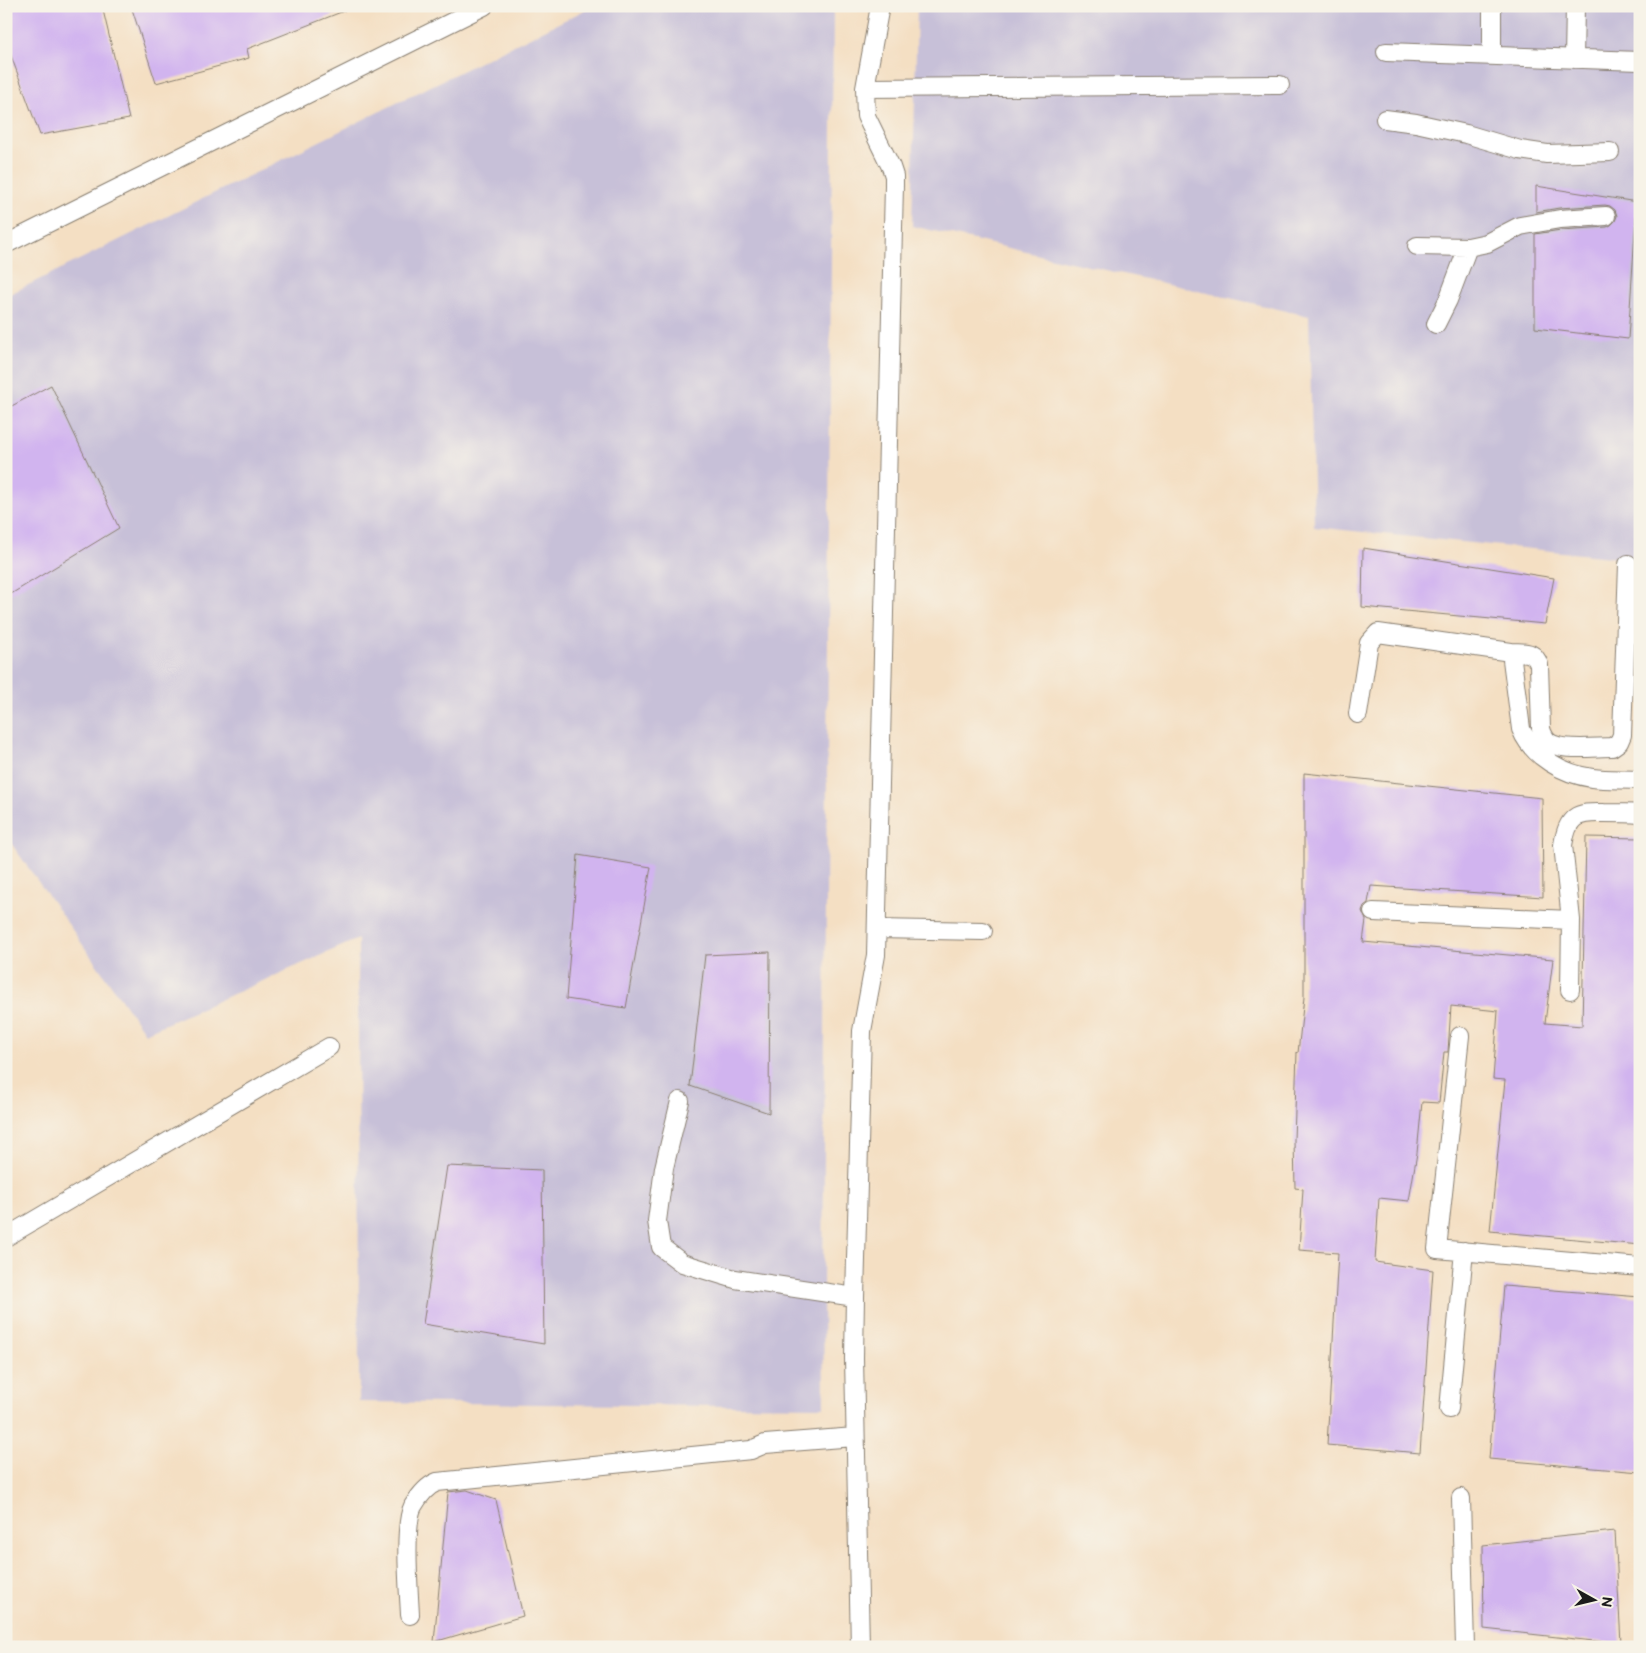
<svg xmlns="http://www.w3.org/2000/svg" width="1646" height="1653" viewBox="0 0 1646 1653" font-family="'Balsamiq Sans',sans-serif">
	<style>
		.industrial { fill: #c7c0d8 }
		.building { fill: #d1b4ef }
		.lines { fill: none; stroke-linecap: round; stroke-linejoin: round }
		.minor-casing { stroke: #887e70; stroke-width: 20 }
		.minor { stroke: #fff; stroke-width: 18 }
	</style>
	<rect width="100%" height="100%" fill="#f7f3e8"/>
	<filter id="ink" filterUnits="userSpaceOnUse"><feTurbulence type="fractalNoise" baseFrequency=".02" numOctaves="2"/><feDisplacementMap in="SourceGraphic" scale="10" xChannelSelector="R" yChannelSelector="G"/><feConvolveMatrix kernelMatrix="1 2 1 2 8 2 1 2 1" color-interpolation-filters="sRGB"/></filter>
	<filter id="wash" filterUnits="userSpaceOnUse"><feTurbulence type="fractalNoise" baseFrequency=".0096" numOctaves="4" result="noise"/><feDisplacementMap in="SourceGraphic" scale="20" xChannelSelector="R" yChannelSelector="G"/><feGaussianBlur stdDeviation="1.12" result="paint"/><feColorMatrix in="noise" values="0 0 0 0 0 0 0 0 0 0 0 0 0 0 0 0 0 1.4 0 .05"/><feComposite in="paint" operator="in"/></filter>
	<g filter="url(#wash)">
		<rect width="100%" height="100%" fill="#f4dfc3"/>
		<!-- industrial -->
		<path class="industrial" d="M593 6H833L823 1287 824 1407 359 1402 358 939 145 1033 6 836V296Z
			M917 6H1640V560L1314 527 1309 316 912 226Z"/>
		<g id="blocks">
			<!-- building -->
			<path class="building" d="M6 6H102L129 119 40 135 6 42Z
				M131 6H354V7L247 49 249 58 156 83Z
				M1536 186 1637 202 1628 339 1535 328V234L1561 230 1607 227 1611 225 1615 221 1617 216 1615 210 1610 206 1605 205 1559 208 1536 212Z
				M51 385 119 528 6 597V409Z
				M1363 548 1554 578 1545 624 1362 607Z
				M1304 773 1542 798 1543 897 1371 886 1368 903 1364 906 1362 911 1366 920 1363 942 1553 959 1545 1023 1582 1026 1586 837 1640 838V1245L1490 1231 1505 1080 1493 1079 1498 1011 1451 1006 1448 1052H1444L1439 1103 1422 1102 1417 1153 1409 1201 1379 1198 1375 1262 1433 1270 1420 1453 1327 1445 1338 1253 1299 1250 1303 1189 1295 1188 1294 1140 1297 1052 1298 1053 1304 997Z
				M578 855 651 867 626 1008 566 999Z
				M770 952 769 1113 690 1086 705 955Z
				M447 1166 542 1170 544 1344 423 1324Z
				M1504 1286 1640 1297V1472L1489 1459Z
				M467 1490 496 1500 523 1616 434 1642 448 1492Z
				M1615 1531 1621 1644 1484 1629 1483 1545Z"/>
		</g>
	</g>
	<g filter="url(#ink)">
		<use href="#blocks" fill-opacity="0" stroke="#887e70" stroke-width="1"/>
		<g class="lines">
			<defs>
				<path id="minor" d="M1492 6V56
					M1386 52 1640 61
					M1574 59 1575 6
					M865 88 1280 85
					M1385 119 1416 123 1466 134 1520 150 1547 154 1610 152
					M6 244 484 6
					M1417 246 1468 247 1487 243 1520 226 1560 219 1606 216
					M1436 324 1448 300 1468 247
					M1511 652C1525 653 1534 650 1539 665L1541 729C1543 735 1545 741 1552 744 1566 751 1596 747 1612 747L1619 742 1622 735 1628 564
					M1358 714 1369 643 1378 633 1511 652 1521 729C1532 757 1564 774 1592 778 1608 780 1624 779 1640 780
					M1373 912 1571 920
					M877 929 983 931
					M1570 990 1571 920 1563 845C1568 816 1576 812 1604 813 1616 813 1628 813 1640 814
					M1460 1036 1437 1249 1640 1267
					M680 1101 664 1168 657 1221 661 1247 682 1263 735 1279 855 1297
					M6 1237 329 1047
					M1449 1409 1464 1251
					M1461 1498 1465 1647
					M410 1615C409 1592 403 1526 413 1506 419 1496 427 1486 437 1482L751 1450 765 1444 855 1437
					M860 1647 854 1358 855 1297 862 1031 876 955 894 185V176L891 167 866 116 865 88 880 6"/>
			</defs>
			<!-- minor casing -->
			<use href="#minor" class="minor-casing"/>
			<!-- minor -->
			<use href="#minor" class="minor"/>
		</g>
	</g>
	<!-- margin -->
	<rect width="1646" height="1653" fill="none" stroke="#f7f3e8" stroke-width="25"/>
	<!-- north arrow -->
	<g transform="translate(1594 1600) rotate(98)" stroke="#f7f3e8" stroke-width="4" paint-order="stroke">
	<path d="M0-4L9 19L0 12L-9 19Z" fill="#1c1c1c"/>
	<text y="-8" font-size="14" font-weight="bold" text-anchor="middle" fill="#1c1c1c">N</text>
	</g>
</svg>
